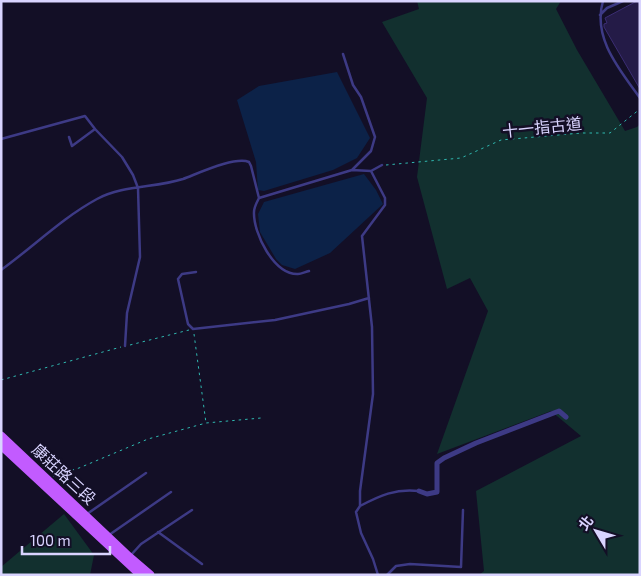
<svg xmlns="http://www.w3.org/2000/svg" width="641" height="576" viewBox="0 0 641 576" font-family="'Exo 2','Noto Sans TC',sans-serif">
	<style>
		.green { fill: #12302f }
		.water { fill: #0c2248 }
		.building { fill: #241b47; stroke: #3b2d73 }
		.lines { fill: none; stroke-linecap: round; stroke-linejoin: round }
		.path { stroke: #2fb8b0; stroke-width: 1; stroke-dasharray: 2.5 4; stroke-linecap: butt }
		.lane { stroke: #3d3a85; stroke-width: 2.5 }
		.street { stroke: #3d3a85; stroke-width: 5 }
		.primary { stroke: #c25bff; stroke-width: 9 }
		.labels { text-anchor: middle; stroke-width: 5; stroke-linejoin: round; paint-order: stroke }
		.street-label { font-size: 16px; fill: #d9d4ff; stroke: #130f26 }
	</style>
	<rect width="100%" height="100%" fill="#130f26"/>
	<!-- green -->
	<path class="green" d="M417 1H561L556 9 577 50 625 131 637 127 640 124V575H479L484 571 476 491 581 436 551 411 437 454 488 311 470 278 447 289 417 177 427 98 382 22 419 9Z
		M64 514 94 555 90 575H1V567Z"/>
	<!-- water -->
	<path class="water" d="M337 72 370 138 357 158 333 170 264 191 258 190 256 162 237 100 259 86Z
		M364 174 376 190 383 204 330 253 295 269 282 265 276 259 260 232 258 214 264 202Z"/>
	<!-- building -->
	<path class="building" d="M637 1 640 5V89L604 27V24L607 23 605 18Z"/>
	<g class="lines">
		<!-- path -->
		<path class="path" d="M386 165 461 158 501 140 581 133H610L640 109
			M194 334 206 423
			M130 345 189 330
			M1 380 121 347
			M53 476 79 468 148 439 206 423 261 418
			M207 575V574"/>
		<!-- lane -->
		<path class="lane" d="M603 1C592 38 620 70 640 98
			M600 15 607 8 623 1
			M69 137 72 146 95 129 122 157 133 175 138 188 140 257 127 313 125 346
			M1 139 85 116 95 129
			M352 170 371 171 382 165
			M371 171 385 198V205L362 236 372 327 373 394 360 491V506L356 512 361 533 373 559 378 575
			M259 198 352 170 371 151 375 137 361 97 353 85 343 54
			M259 198C257 202 254 207 254 212 253 233 274 275 298 274 301 274 305 272 309 271
			M1 270C33 247 62 218 97 199 123 185 155 188 183 179 197 174 235 156 249 162L251 166 259 198
			M196 272 182 274 178 279 188 324 193 329 275 320 349 304 369 298
			M360 506C379 496 396 488 419 491
			M87 514 146 473
			M158 532 202 564
			M109 535 171 492
			M131 555 141 544 192 510
			M387 575 396 566 410 564 461 567 463 510"/>
		<!-- street -->
		<path class="street" d="M419 491 427 494 437 492V463L444 458 476 443 559 411 566 417"/>
		<!-- primary -->
		<path class="primary" d="M1 436 129 557 150 575
			M1 445 141 575"/>
	</g>
	<g class="labels">
		<!-- street labels -->
		<g class="street-label">
			<text transform="translate(542 127) rotate(-6)" y="6">十一指古道</text>
			<text transform="translate(64 474) rotate(43)" y="6">康莊路三段</text>
		</g>
	</g>
	<!-- border -->
	<rect width="641" height="576" fill="none" stroke="#d9d4ff" stroke-width="5"/>
	<!-- north arrow -->
	<g transform="translate(596 531) rotate(308)" stroke="#130f26" stroke-width="4" paint-order="stroke">
	<path d="M0-4L9 19L0 12L-9 19Z" fill="#d9d4ff"/>
	<text y="-8" font-size="14" font-weight="bold" text-anchor="middle" fill="#d9d4ff">北</text>
	</g>
	<!-- scale -->
	<path d="M22 546v8h88v-8" fill="none" stroke="#d9d4ff" stroke-width="2.5"/>
	<text x="30" y="546" font-size="15" fill="#d9d4ff" stroke="#130f26" stroke-width="4" paint-order="stroke">100 m</text>
</svg>
